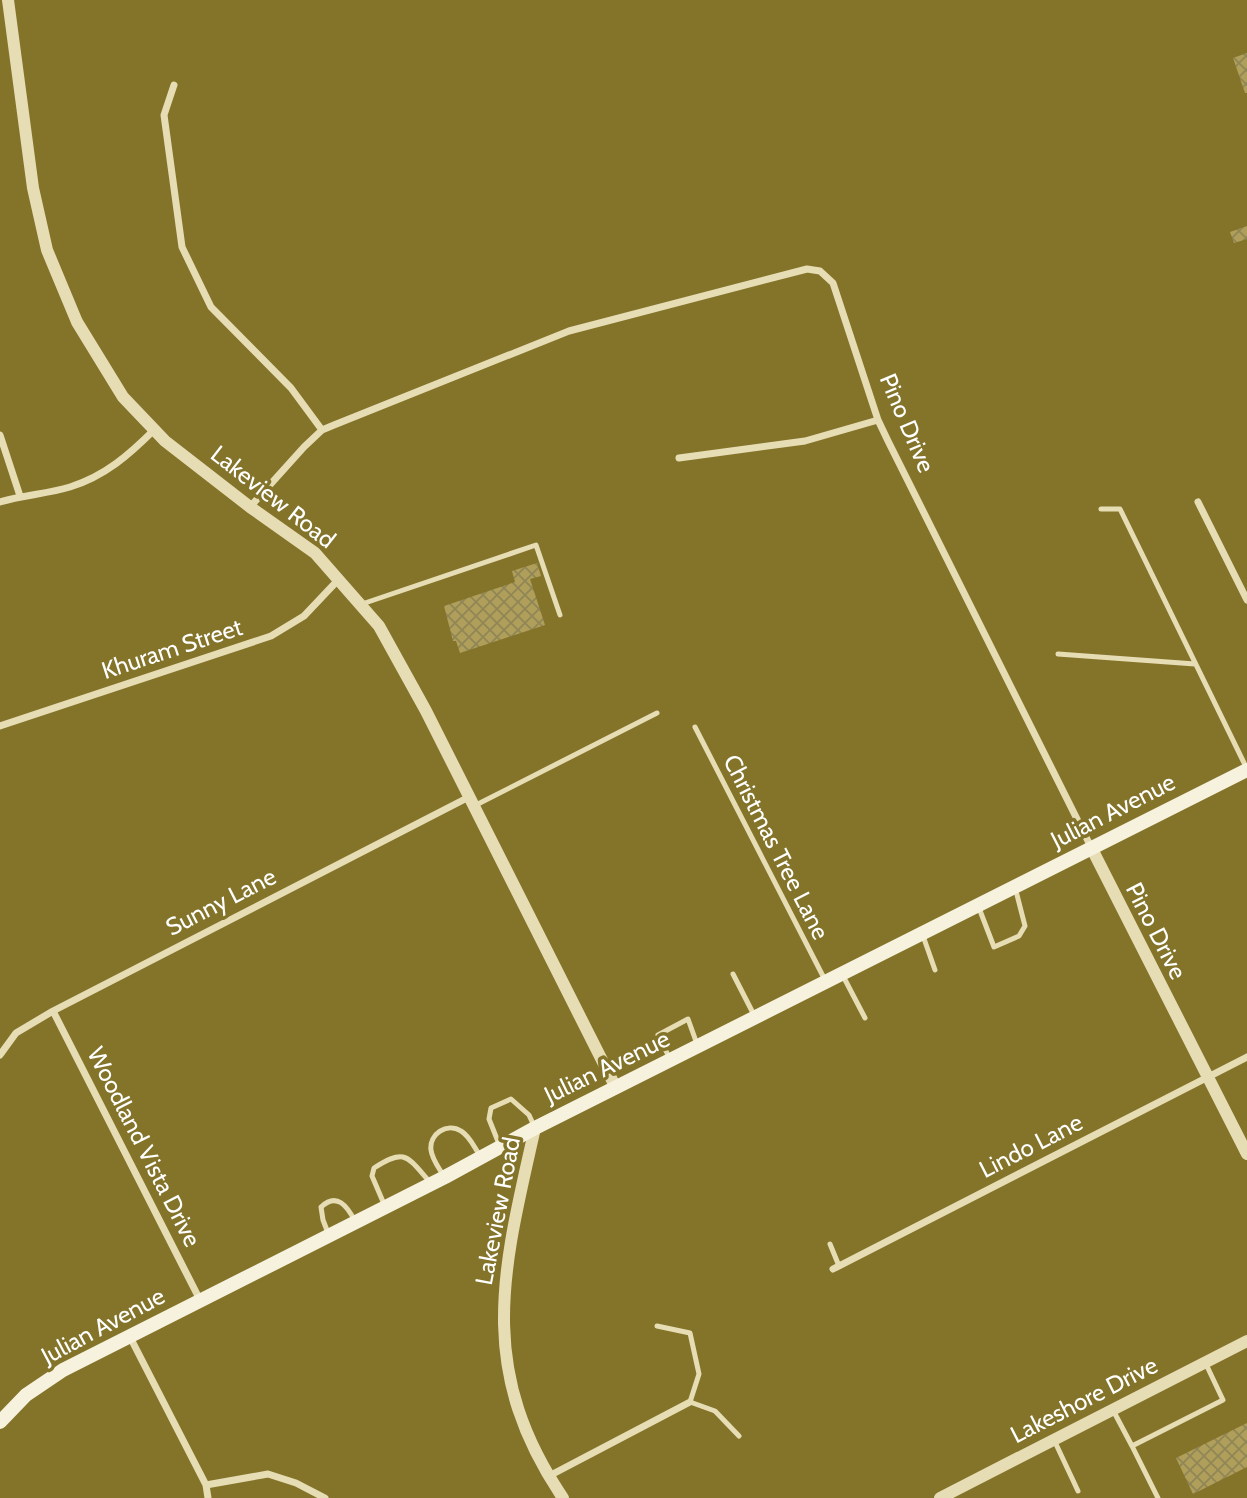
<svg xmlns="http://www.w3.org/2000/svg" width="1247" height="1498" viewBox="0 0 1247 1498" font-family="Cabin,sans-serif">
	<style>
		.building { fill: url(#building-cross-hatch) }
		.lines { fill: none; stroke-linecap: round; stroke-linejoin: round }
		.service { stroke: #e7ddb5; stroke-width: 5 }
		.minor { stroke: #e7ddb5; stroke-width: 7 }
		.tertiary { stroke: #e7ddb5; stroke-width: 12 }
		.secondary { stroke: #f6f2de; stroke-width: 14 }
		.labels { text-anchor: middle; stroke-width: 7; stroke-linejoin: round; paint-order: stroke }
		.street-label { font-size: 24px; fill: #fff; stroke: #84742a }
	</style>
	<defs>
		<pattern id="building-cross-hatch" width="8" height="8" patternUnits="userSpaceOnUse" patternTransform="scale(1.75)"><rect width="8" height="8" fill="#af9f5a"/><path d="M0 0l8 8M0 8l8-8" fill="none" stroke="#918656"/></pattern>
	</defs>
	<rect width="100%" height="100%" fill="#84742a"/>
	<!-- building -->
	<path class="building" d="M1247 53V93H1245L1233 58Z
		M1247 226V239L1234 243 1230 232Z
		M537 563 541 576 530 579 545 625 460 653 456 641H453L444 606 515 582 512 571Z
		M1247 1423V1467L1193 1494 1176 1458Z"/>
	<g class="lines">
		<!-- service -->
		<path class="service" d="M1101 509H1120L1247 769
			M362 604 536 545 560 615
			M1058 654 1195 664
			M695 727 825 980
			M474 806 657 713
			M979 908 994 947 1019 936 1025 926 1015 887
			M922 933 935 970
			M733 974 754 1015
			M842 974 865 1018
			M670 1059 658 1035 688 1019 697 1044
			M499 1144 489 1119 491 1108 511 1099 529 1115 535 1128
			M443 1175C439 1168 432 1159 431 1150 429 1134 447 1122 461 1131 470 1136 475 1149 481 1157
			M384 1204 372 1176 374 1168C405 1148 407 1156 429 1181
			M328 1233 323 1220 321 1207C337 1192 347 1206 355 1221
			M830 1244 839 1266
			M657 1326 690 1333 699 1374 690 1402 715 1411 739 1436
			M1114 1412 1132 1446 1223 1400 1205 1362
			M1055 1442 1078 1491
			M1132 1446 1158 1498"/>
		<!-- minor -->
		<path class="minor" d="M174 85 164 115 182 247 211 307 291 388 322 430
			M0 435 20 496
			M679 458 805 441 878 420
			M0 502C23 495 47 494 70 487 105 476 129 455 155 429
			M1198 502 1247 600
			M250 507 304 447 322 430 334 425 569 331 807 269 820 271 833 283 878 420 888 441 1091 847
			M0 726 271 636 304 616 339 579
			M53 1011 200 1300
			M0 1055 16 1033 53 1011 469 797
			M833 1269 1247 1057
			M130 1337 206 1485 208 1498
			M549 1476 690 1402
			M206 1485 268 1474 296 1483 325 1498"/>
		<!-- tertiary -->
		<path class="tertiary" d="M8 0 33 188 47 250 77 322 123 397 165 441 250 507 315 553 379 626 426 711 616 1088
			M1091 847 1247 1154
			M535 1128C503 1270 475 1368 563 1498
			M940 1498 1247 1341"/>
		<!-- secondary -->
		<path class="secondary" d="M0 1422 26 1395 63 1370 445 1177 535 1128 1247 770"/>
	</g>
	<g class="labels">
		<!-- street labels -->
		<g class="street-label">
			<text transform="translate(907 423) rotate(67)" y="8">Pino Drive</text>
			<text transform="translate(273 497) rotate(38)" y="8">Lakeview Road</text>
			<text transform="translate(172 649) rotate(-18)" y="8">Khuram Street</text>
			<text transform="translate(1113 811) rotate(-27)" y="8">Julian Avenue</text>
			<text transform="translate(776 847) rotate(63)" y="8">Christmas Tree Lane</text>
			<text transform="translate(221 902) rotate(-27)" y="8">Sunny Lane</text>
			<text transform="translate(1156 931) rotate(63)" y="8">Pino Drive</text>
			<text transform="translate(607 1067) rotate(-26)" y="8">Julian Avenue</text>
			<text transform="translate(1031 1146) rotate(-27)" y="8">Lindo Lane</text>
			<text transform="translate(144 1147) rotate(63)" y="8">Woodland Vista Drive</text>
			<text transform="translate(498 1211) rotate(-79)" y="8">Lakeview Road</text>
			<text transform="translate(103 1326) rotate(-28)" y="8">Julian Avenue</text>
			<text transform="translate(1084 1400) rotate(-27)" y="8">Lakeshore Drive</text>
		</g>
	</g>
</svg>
